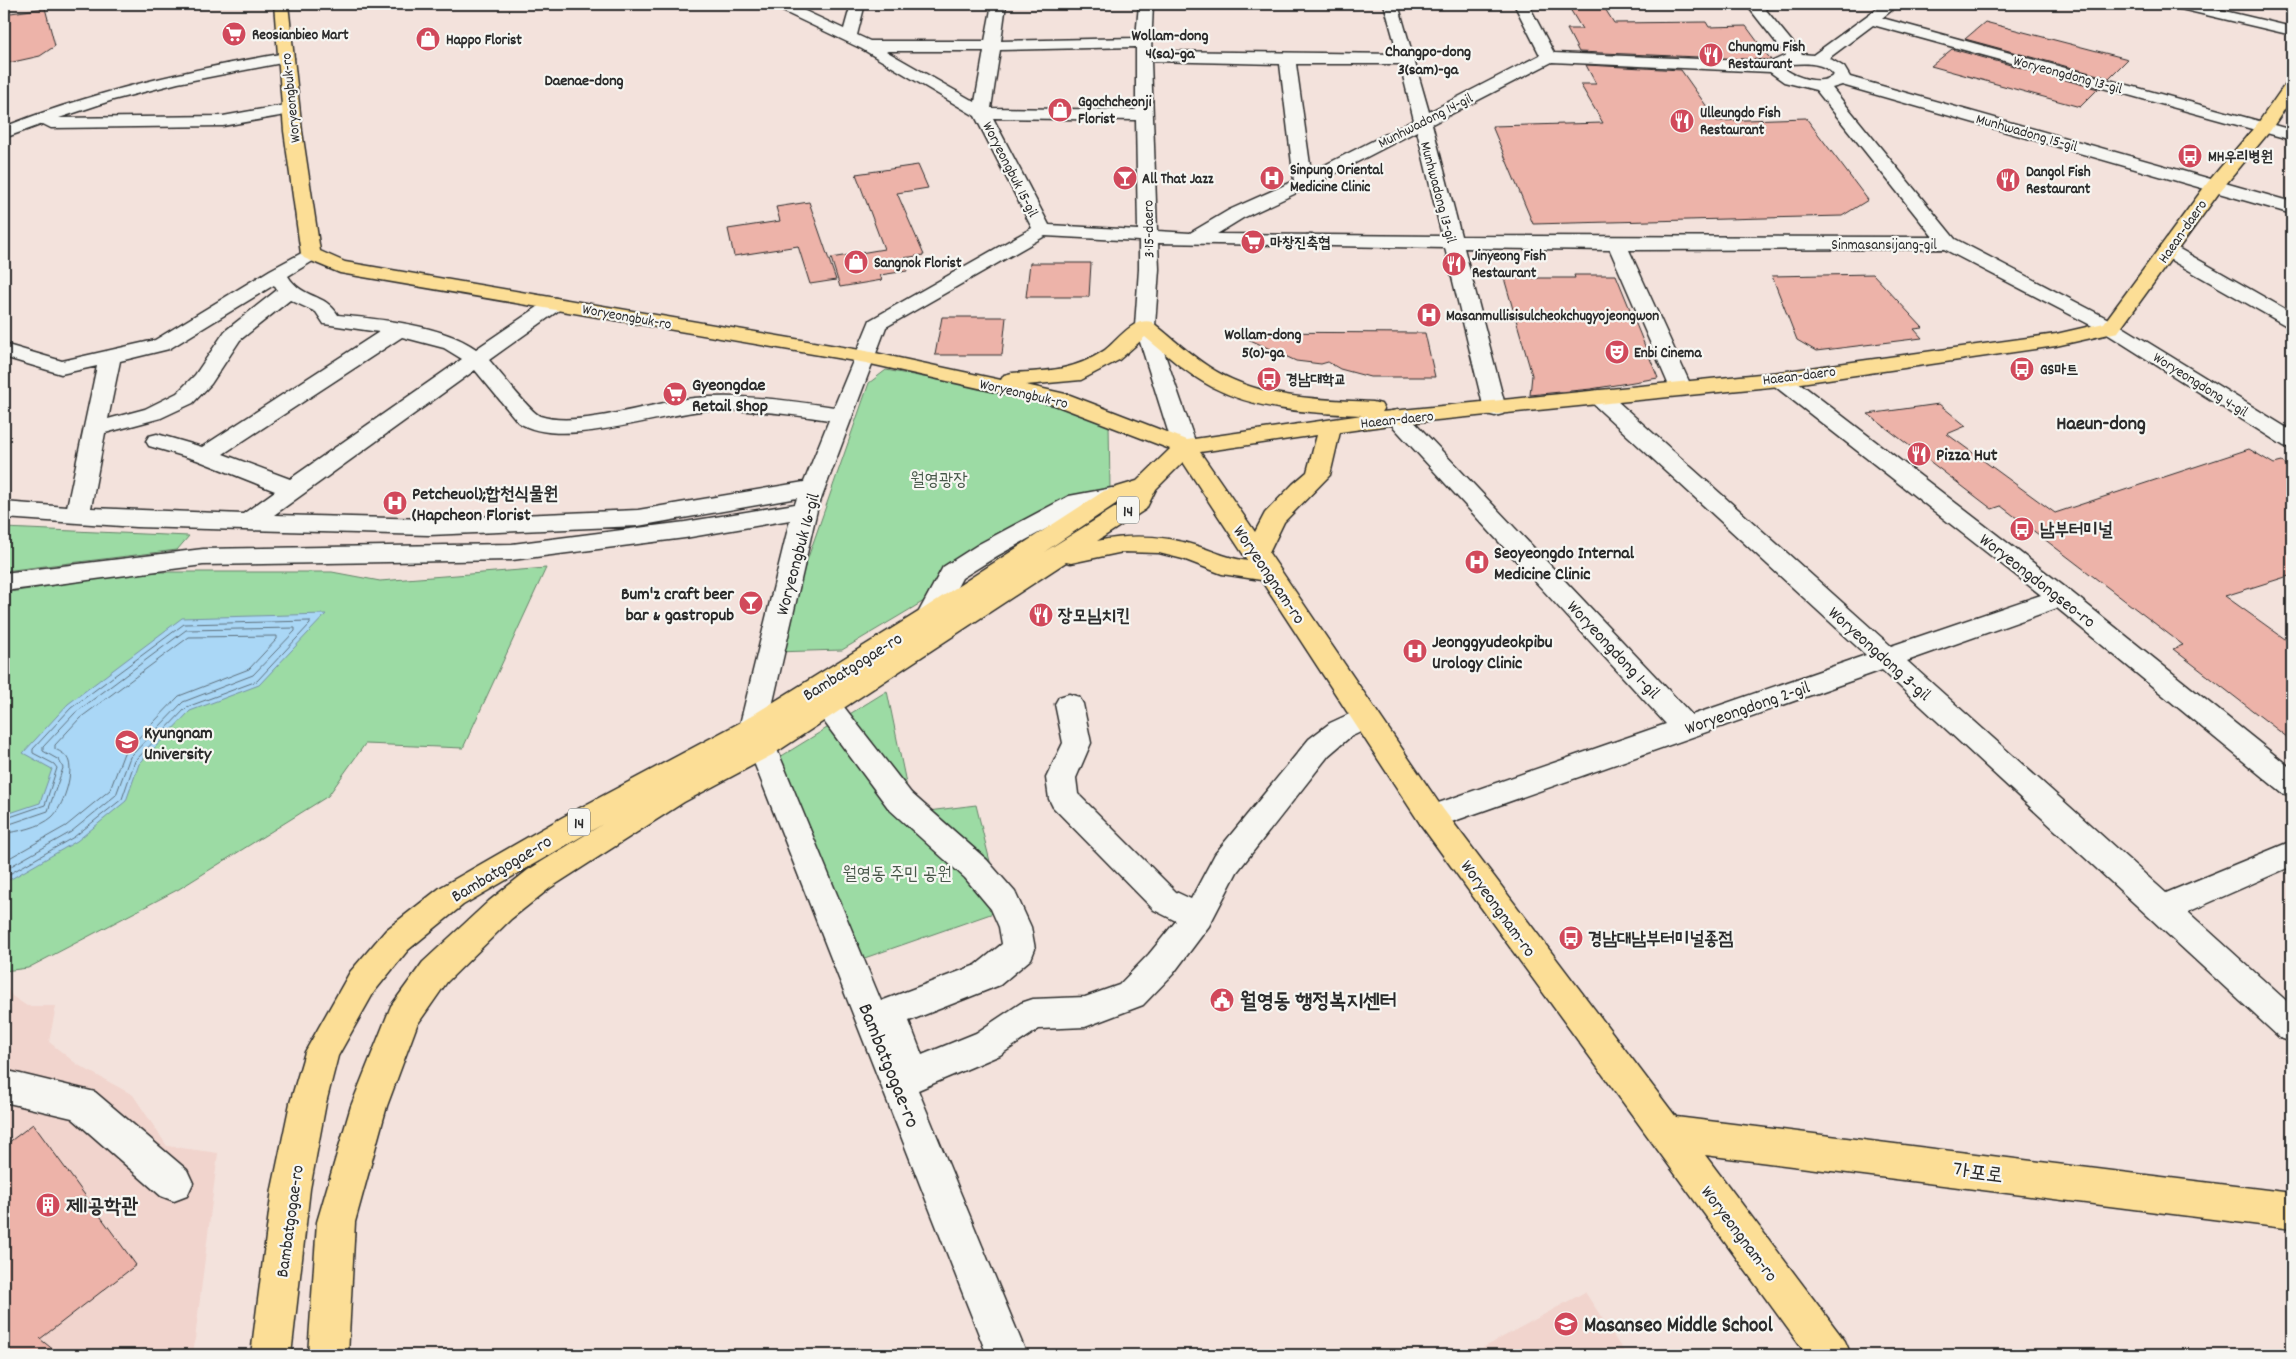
<svg xmlns="http://www.w3.org/2000/svg" width="2296" height="1359" viewBox="0 0 2296 1359" font-family="Dekko,'Poor Story',sans-serif">
	<style>
		.built { fill: #f1d4cd }
		.green { fill: #9cdba4; stroke: #648368 }
		.water { fill: #aad7f6; stroke: #7792a5 }
		.lines { fill: none; stroke-linecap: round; stroke-linejoin: round }
		.shore { stroke: #5e707c; stroke-width: 1 }
		.building { fill: #edb3a9; stroke: #2b2b2b }
		.minor-casing { stroke: #2b2b2b; stroke-width: 3 }
		.major-casing { stroke: #2b2b2b; stroke-width: 3 }
		.minor { fill: #f6f6f2; fill-rule: evenodd }
		.major { fill: #fcde96; fill-rule: evenodd }
		.labels { text-anchor: middle; stroke-width: 4.5; stroke-linejoin: round; paint-order: stroke }
		.far-poi-label { font-size: 15px; font-weight: bold; fill: #2b2b2b; stroke: #f6f6f2; text-anchor: start }
		.far-street-label { font-size: 15px; fill: #2b2b2b; stroke: #f6f6f2 }
		.far-neighbourhood-label { font-size: 16px; font-weight: bold; fill: #2b2b2b; stroke: #f6f6f2 }
		.shield { fill: #f6f6f2; stroke: #686867; stroke-width: 1 }
		.shield-label { font-size: 16px; font-weight: bold; fill: #2b2b2b }
		.poi-label { font-size: 18px; font-weight: bold; fill: #2b2b2b; stroke: #f6f6f2; text-anchor: start }
		.park-label { font-size: 18px; fill: #475749; stroke: #f6f6f2 }
		.street-label { font-size: 18px; fill: #2b2b2b; stroke: #f6f6f2 }
		.quarter-label { font-size: 20px; font-weight: bold; fill: #2b2b2b; stroke: #f6f6f2 }
		.near-poi-label { font-size: 21px; font-weight: bold; fill: #2b2b2b; stroke: #f6f6f2; text-anchor: start }
		.near-street-label { font-size: 21px; fill: #2b2b2b; stroke: #f6f6f2 }
	</style>
	<rect width="100%" height="100%" fill="#f3e2dc"/>
	<filter id="ink" filterUnits="userSpaceOnUse"><feTurbulence type="fractalNoise" baseFrequency=".02" numOctaves="2"/><feDisplacementMap in="SourceGraphic" scale="10" xChannelSelector="R" yChannelSelector="G"/><feConvolveMatrix kernelMatrix="1 2 1 2 8 2 1 2 1" color-interpolation-filters="sRGB"/></filter>
	<g filter="url(#ink)">
		<!-- built -->
		<path class="built" d="M4 972 5 983 12 996 27 1006H56L49 1042 78 1065 133 1095 167 1146 218 1153 193 1355H4Z
			M1585 1292 1626 1355H1470Z"/>
		<!-- green -->
		<path class="green" d="M886 370 1036 398 1109 424 1110 490 842 650 775 652 869 383Z
			M4 528 189 536 177 550 4 571Z
			M546 568 463 748 365 744 328 796 179 889 28 968 4 971V593L141 572H332L380 581Z
			M887 691 907 788 928 811 976 805 1002 910 856 961 780 757Z"/>
		<!-- water -->
		<path class="water" d="M326 614 259 685 190 711 139 764 126 801 77 841 4 883V815L40 803 52 769 23 753 68 704 182 618Z"/>
		<g class="lines">
			<!-- shore -->
			<path class="shore" d="M4 819 45 805 57 768 54 764 33 753V749L71 708 184 624 310 621V624L257 681 187 707 135 761 122 799 74 837 4 877
				M4 826 48 811 63 768 59 760 43 751V747L75 713 186 630 295 628V631L253 675 183 702 130 757 116 795 71 832 4 870
				M4 833C18 832 41 827 52 817 63 807 73 776 69 762 67 755 61 752 55 749V745L80 718 189 637 277 636V639L249 669 179 696 124 753 110 790 66 826 4 861"/>
		</g>
		<!-- building -->
		<path class="building" d="M1567 4H1602L1614 23 1706 22 1709 27 1746 26 1771 60 1579 52 1567 29H1582Z
			M45 8 55 46 40 56 4 64V14Z
			M1985 22 2128 59 2109 78 1965 39Z
			M1952 49 2098 89 2080 107 1931 66Z
			M1586 65 1681 70 1717 121 1806 118 1868 200 1842 216 1533 224 1492 126 1603 123 1580 84H1596Z
			M918 165 928 188 897 193 924 255 903 258 907 271 880 275 882 280 840 287 831 258 884 249 856 174Z
			M809 202 836 280 810 284 798 246 734 256 728 229 780 221 776 207Z
			M1030 263H1091L1089 297H1026Z
			M1873 274 1923 328 1914 329 1922 338 1816 351 1797 340 1772 276Z
			M1574 275H1616L1658 378 1591 389 1530 395 1532 375 1504 278H1575Z
			M942 317H1006L1002 355H935Z
			M1233 332 1425 333 1435 377H1370L1340 369 1328 362 1321 364 1296 361Z
			M1939 404 1966 426 1947 434 2055 513 2249 449 2274 464 2282 462 2292 469V575L2225 596 2292 644V741L2173 649 2183 645 2001 506 1992 509 1868 414Z
			M33 1124 136 1265 40 1339 60 1355H4V1146Z"/>
		<g class="lines">
			<defs>
				<path id="minor" d="M772 4H790L844 29 851 4H865L857 35 870 41H985L992 4H1006L1001 41 1136 38 1139 4H1153L1151 51 1398 54 1384 4H1398L1429 112 1540 55 1514 4H1528L1554 53 1771 62 1786 55 1746 4H1761L1802 54 1813 55 1883 4H1899L1882 18 2292 130V140L1873 25 1829 58 1844 67 1850 77 2292 202V214L1842 85 1832 88 1955 239 2118 324 2292 431V448L2284 446 2104 332 1944 249 1629 250 1692 388 1689 393 1681 395 1673 393 1670 388 1610 250 1464 248 1506 409 1503 414 1495 416 1487 414 1484 409 1445 248 1158 243 1159 269 1155 326 1197 447 1193 452 1185 454 1177 452 1173 447 1135 326 1139 269V241L1045 236 886 327 817 510 767 728 763 735 753 739 743 735 739 728 790 520 685 538 512 560 203 565 4 591V573L203 549 512 544 685 522 795 504 797 498 638 526 429 535 136 527 4 518V502L67 507 97 366 61 374 4 357V344L62 361 155 340 270 270 311 248 318 250 321 254 318 258 288 276C303 300 324 292 338 315 379 319 443 325 476 349L548 300 555 298 562 300 565 304 562 308 489 360C499 371 530 412 540 416 578 429 652 402 694 398 740 394 787 400 834 407L870 320 1032 228 975 116 862 49 774 7ZM1136 47V110L991 108 1000 50ZM886 51H984L975 102ZM1151 61 1280 64 1294 181 1229 210 1190 233 1157 231ZM1552 62 1770 72 1784 82 1816 90 1933 237 1461 236 1432 124ZM1296 64H1400L1414 120 1311 172ZM1791 64C1806 63 1824 62 1834 75 1821 86 1797 78 1785 69L1786 66ZM993 118 1136 120 1138 230 1049 225ZM1417 131 1442 236 1217 234 1243 218 1309 187ZM274 285 277 290 225 331 195 375 177 393 145 409 108 419 120 361 169 349ZM290 300 316 312 324 324 379 332 202 447 157 434 149 436 146 441 149 446 197 460 275 491 243 514 91 508 105 433 161 418 193 403 211 384 240 340ZM402 337 444 348 462 359 290 479 223 454ZM475 370 518 422C560 451 661 413 710 410 750 409 790 414 829 420L804 482 638 510 429 519 274 515Z
					M2170 4H2195L2292 27V35L2172 7Z
					M286 53 292 55 294 58 292 61 178 83 113 100 59 118 223 116 291 104 297 105 299 109 297 113 223 126 51 128 43 124 4 138V127C95 91 190 69 286 53Z
					M2169 245 2176 247 2292 313V327L2285 325 2162 255 2159 251 2162 247Z
					M1780 372 1788 374 2070 591 2292 769V796L2282 793 2057 608 1907 661 2166 893 2292 841V866L2188 912 2292 1006V1042L2280 1038 1882 670 1443 825 1432 829 1421 825 1417 817 1421 809 1666 724 1389 422 1386 417 1389 412 1397 410 1405 412 1692 715 1866 655 1591 402 1588 397 1591 392 1599 390 1607 392 1891 646 2041 595 1772 384 1769 379 1772 374Z
					M1112 488 1120 491 1124 496 1120 501 1084 508 997 556 962 578 938 623 929 626 920 623 916 617 943 567 979 544 1069 496Z
					M1069 694 1079 697 1083 704 1091 743 1076 778 1078 794 1176 892 1191 899 1215 854 1309 739 1330 723 1356 711 1366 708 1376 711 1380 718 1376 725 1350 737 1329 755 1237 872 1209 926 1173 974 1143 1005 1085 1027 1039 1029 1000 1055 918 1090 1027 1355H987L748 747 752 739 762 736 772 739 776 747 881 1001 976 965 1002 944 999 927 991 909 965 878 889 809 817 712 813 705 817 698 827 695 837 698 911 793 987 860 1015 892 1031 927 1035 949 1031 959 1000 985 909 1021 922 1055 976 1033 1021 1003 1033 999 1085 997 1119 985 1149 954 1176 921 1154 910 1053 807 1049 799 1046 778 1063 743 1055 704 1059 697Z
					M4 1070 95 1092 187 1170 193 1183 187 1196 174 1201 161 1196 72 1118 4 1102Z"/>
				<path id="major" d="M274 4H288L302 131 320 251 345 262 866 351 1001 380 1004 375 1012 373C1047 371 1074 371 1105 350 1119 339 1133 317 1152 322 1171 337 1189 354 1209 367 1258 399 1317 399 1373 402L1381 404 1384 409 1382 412 1780 372 2056 334 2104 323 2208 182 2258 123 2286 83 2292 81V98L2270 131 2221 190 2118 332 2056 346 1780 386 1397 424 1340 432 1330 475 1284 522 1269 553 1443 809 1676 1117 2292 1193V1229L1705 1155 1845 1341 1851 1355H1807L1421 825 1261 580 1222 574 1183 559 1159 553 1123 552 1071 563 1066 562 772 755 684 802 550 888 511 919 447 982 417 1025 387 1106 355 1222 348 1355H308L317 1222 351 1106 391 1006 423 962 489 901 528 870 603 824 463 905 408 950 374 992 338 1056 326 1103 310 1189 291 1355H251L272 1189 290 1103 305 1052 350 972 386 930 441 887 563 817 743 721 920 611 1104 491 1137 481 1170 449 1055 405 866 363 340 273 304 258 301 254 284 131ZM1145 337C1167 355 1187 374 1212 387 1258 411 1312 413 1362 415L1187 440 1070 395 1026 385 1081 380 1119 360ZM1317 435 1307 472 1293 484 1265 513 1255 532 1200 452ZM1183 462 1247 560 1248 561C1226 558 1217 552 1197 546 1163 535 1131 534 1097 541L1146 509 1156 489ZM1127 499V500L1044 552 1120 501Z"/>
			</defs>
			<!-- minor casing -->
			<use href="#minor" class="minor-casing"/>
			<!-- major casing -->
			<use href="#major" class="major-casing"/>
			<!-- minor -->
			<use href="#minor" class="minor"/>
			<!-- major -->
			<use href="#major" class="major"/>
		</g>
	</g>
	<!-- icons -->
	<defs>
		<symbol id="supermarket-disc" viewBox="-11 -11 22 22"><circle r="9.5" fill="#d1495b" stroke="#f6f6f2"/><path d="M-6-5.5h2.5l.6 2H6L4.5 2H-2.5L-4.4-4H-6ZM-1.5 3.2a1.3 1.3 0 1 0 .1 0ZM3 3.2a1.3 1.3 0 1 0 .1 0Z" fill="#fff"/></symbol>
		<symbol id="shop-disc" viewBox="-11 -11 22 22"><circle r="9.5" fill="#d1495b" stroke="#f6f6f2"/><path d="M-5-2.5h2.3a2.7 3.5 0 0 1 5.4 0H5L5.5 6h-11ZM-1.5-2.5h3a1.5 2.3 0 0 0-3 0Z" fill="#fff"/></symbol>
		<symbol id="restaurant-disc" viewBox="-11 -11 22 22"><circle r="9.5" fill="#d1495b" stroke="#f6f6f2"/><path d="M-5-6h1v4h1v-4h1v4h1v-4h1v5L-1.5 .5V6h-2V.5L-5-1ZM5-6V6H3V1.5H1.5Q1.5-4 5-6Z" fill="#fff"/></symbol>
		<symbol id="bus-disc" viewBox="-11 -11 22 22"><circle r="9.5" fill="#d1495b" stroke="#f6f6f2"/><path d="M-5-6H5V4H4V6H2V4H-2V6H-4V4H-5ZM-3.5-4V0h7V-4ZM-3.5 1.2v1.5H-2V1.2ZM2 1.2v1.5H3.5V1.2Z" fill="#fff"/></symbol>
		<symbol id="bar-disc" viewBox="-11 -11 22 22"><circle r="9.5" fill="#d1495b" stroke="#f6f6f2"/><path d="M-6-5H6L.8 .8V4.5H3.5V6h-7V4.5H-.8V.8Z" fill="#fff"/></symbol>
		<symbol id="hospital-disc" viewBox="-11 -11 22 22"><circle r="9.5" fill="#d1495b" stroke="#f6f6f2"/><path d="M-5-5h3v3.5h4V-5h3V5h-3V1.5h-4V5h-3Z" fill="#fff"/></symbol>
		<symbol id="theatre-disc" viewBox="-11 -11 22 22"><circle r="9.5" fill="#d1495b" stroke="#f6f6f2"/><path d="M-5-5.5Q0-4 5-5.5V0Q5 5 0 6Q-5 5-5 0ZM-3.3-2.5H-1v1.5H-3.3ZM1-2.5H3.3v1.5H1ZM-2.8 1Q0 5.5 2.8 1Z" fill="#fff"/></symbol>
		<symbol id="university-disc" viewBox="-11 -11 22 22"><circle r="9.5" fill="#d1495b" stroke="#f6f6f2"/><path d="M0-5L7-2L0 1L-7-2ZM-4 1L0 2.5L4 1V4Q0 6-4 4Z" fill="#fff"/></symbol>
		<symbol id="civic-disc" viewBox="-11 -11 22 22"><circle r="9.5" fill="#d1495b" stroke="#f6f6f2"/><path d="M-.6-6.5H3V-4.5H.6V-3L4-1V1h2V6H-6V1h2V-1L-.6-3ZM-1.2 2.5V6h2.4V2.5Z" fill="#fff"/></symbol>
		<symbol id="building-disc" viewBox="-11 -11 22 22"><circle r="9.5" fill="#d1495b" stroke="#f6f6f2"/><path d="M-4-6H4V6H1V3H-1V6H-4ZM-2.5-4.3h1.7v1.8h-1.7ZM.8-4.3h1.7v1.8H.8ZM-2.5-1h1.7V.8h-1.7ZM.8-1h1.7V.8H.8Z" fill="#fff"/></symbol>
		<symbol id="school-disc" viewBox="-11 -11 22 22"><circle r="9.5" fill="#d1495b" stroke="#f6f6f2"/><path d="M0-5L7-2L0 1L-7-2ZM-4 1L0 2.5L4 1V4Q0 6-4 4Z" fill="#fff"/></symbol>
	</defs>
	<g fill-rule="evenodd">
		<use href="#supermarket-disc" x="220" y="20" width="28" height="28"/>
		<use href="#shop-disc" x="414" y="25" width="28" height="28"/>
		<use href="#restaurant-disc" x="1697" y="41" width="28" height="28"/>
		<use href="#shop-disc" x="1046" y="96" width="28" height="28"/>
		<use href="#restaurant-disc" x="1668" y="107" width="28" height="28"/>
		<use href="#bus-disc" x="2176" y="142" width="28" height="28"/>
		<use href="#bar-disc" x="1111" y="164" width="28" height="28"/>
		<use href="#hospital-disc" x="1258" y="164" width="28" height="28"/>
		<use href="#restaurant-disc" x="1994" y="166" width="28" height="28"/>
		<use href="#supermarket-disc" x="1239" y="228" width="28" height="28"/>
		<use href="#shop-disc" x="842" y="248" width="28" height="28"/>
		<use href="#restaurant-disc" x="1440" y="250" width="28" height="28"/>
		<use href="#hospital-disc" x="1415" y="301" width="28" height="28"/>
		<use href="#theatre-disc" x="1603" y="338" width="28" height="28"/>
		<use href="#bus-disc" x="2008" y="355" width="28" height="28"/>
		<use href="#bus-disc" x="1255" y="365" width="28" height="28"/>
		<use href="#supermarket-disc" x="661" y="380" width="28" height="28"/>
		<use href="#restaurant-disc" x="1905" y="440" width="28" height="28"/>
		<use href="#hospital-disc" x="381" y="489" width="28" height="28"/>
		<use href="#bus-disc" x="2008" y="515" width="28" height="28"/>
		<use href="#hospital-disc" x="1463" y="548" width="28" height="28"/>
		<use href="#bar-disc" x="737" y="589" width="28" height="28"/>
		<use href="#restaurant-disc" x="1027" y="601" width="28" height="28"/>
		<use href="#hospital-disc" x="1401" y="637" width="28" height="28"/>
		<use href="#university-disc" x="113" y="728" width="28" height="28"/>
		<use href="#bus-disc" x="1557" y="924" width="28" height="28"/>
		<use href="#civic-disc" x="1208" y="986" width="28" height="28"/>
		<use href="#building-disc" x="34" y="1191" width="28" height="28"/>
		<use href="#school-disc" x="1552" y="1310" width="28" height="28"/>
	</g>
	<g class="labels">
		<!-- far-poi labels -->
		<g class="far-poi-label">
			<text x="252" y="39">Reosianbieo Mart</text>
			<text x="446" y="44">Happo Florist</text>
			<text x="1728" y="51">Chungmu Fish<tspan x="1728" dy="17">Restaurant</tspan></text>
			<text x="1078" y="106">Ggochcheonji<tspan x="1078" dy="17">Florist</tspan></text>
			<text x="1700" y="117">Ulleungdo Fish<tspan x="1700" dy="17">Restaurant</tspan></text>
			<text x="2208" y="161">MH우리병원</text>
			<text x="1290" y="174">Sinpung Oriental<tspan x="1290" dy="17">Medicine Clinic</tspan></text>
			<text x="2026" y="176">Dangol Fish<tspan x="2026" dy="17">Restaurant</tspan></text>
			<text x="1142" y="183">All That Jazz</text>
			<text x="1270" y="247">마창진축협</text>
			<text x="1472" y="260">Jinyeong Fish<tspan x="1472" dy="17">Restaurant</tspan></text>
			<text x="874" y="267">Sangnok Florist</text>
			<text x="1446" y="320">Masanmullisisulcheokchugyojeongwon</text>
			<text x="1634" y="357">Enbi Cinema</text>
			<text x="2040" y="374">GS마트</text>
			<text x="1286" y="384">경남대학교</text>
		</g>
		<!-- far-street labels -->
		<g class="far-street-label">
			<text transform="translate(2068 74) rotate(15)" y="5">Woryeongdong 13-gil</text>
			<text transform="translate(290 98) rotate(-96)" y="5">Woryeongbuk-ro</text>
			<text transform="translate(1425 120) rotate(-27)" y="5">Munhwadong 14-gil</text>
			<text transform="translate(2027 132) rotate(16)" y="5">Munhwadong 15-gil</text>
			<text transform="translate(1011 169) rotate(63)" y="5">Woryeongbuk 15-gil</text>
			<text transform="translate(1439 192) rotate(75)" y="5">Munhwadong 13-gil</text>
			<text transform="translate(1148 229) rotate(-91)" y="5">3·15-daero</text>
			<text transform="translate(2182 231) rotate(-55)" y="5">Haean-daero</text>
			<text x="1884" y="249">Sinmasansijang-gil</text>
			<text transform="translate(627 316) rotate(10)" y="5">Woryeongbuk-ro</text>
			<text transform="translate(1799 375) rotate(-7)" y="5">Haean-daero</text>
			<text transform="translate(2201 384) rotate(32)" y="5">Woryeongdong 4-gil</text>
			<text transform="translate(1024 393) rotate(13)" y="5">Woryeongbuk-ro</text>
			<text transform="translate(1397 419) rotate(-6)" y="5">Haean-daero</text>
		</g>
		<!-- far-neighbourhood labels -->
		<g class="far-neighbourhood-label">
			<text x="1170" y="40">Wollam-dong<tspan x="1170" dy="18">4(sa)-ga</tspan></text>
			<text x="1428" y="56">Changpo-dong<tspan x="1428" dy="18">3(sam)-ga</tspan></text>
			<text x="584" y="85">Daenae-dong</text>
			<text x="1263" y="339">Wollam-dong<tspan x="1263" dy="18">5(o)-ga</tspan></text>
		</g>
		<!-- shield labels -->
		<g class="shield">
			<rect x="1117" y="496.5" width="22" height="27" rx="4"/>
			<rect x="568" y="808.5" width="22" height="27" rx="4"/>
		</g>
		<g class="shield-label">
			<text x="1128" y="516">14</text>
			<text x="579" y="828">14</text>
		</g>
		<!-- poi labels -->
		<g class="poi-label">
			<text x="692" y="390">Gyeongdae<tspan x="692" dy="21">Retail Shop</tspan></text>
			<text x="1936" y="460">Pizza Hut</text>
			<text x="412" y="499">Petcheuol);합천식물원<tspan x="412" dy="21">(Hapcheon Florist</tspan></text>
			<text x="2040" y="535">남부터미널</text>
			<text x="1494" y="558">Seoyeongdo Internal<tspan x="1494" dy="21">Medicine Clinic</tspan></text>
			<text x="734" y="599" text-anchor="end">Bum'z craft beer<tspan x="734" dy="21">bar &amp; gastropub</tspan></text>
			<text x="1058" y="621">장모님치킨</text>
			<text x="1432" y="647">Jeonggyudeokpibu<tspan x="1432" dy="21">Urology Clinic</tspan></text>
			<text x="144" y="738">Kyungnam<tspan x="144" dy="21">University</tspan></text>
			<text x="1588" y="944">경남대남부터미널종점</text>
		</g>
		<!-- park labels -->
		<g class="park-label">
			<text x="939" y="485">월영광장</text>
			<text x="897" y="879">월영동 주민 공원</text>
		</g>
		<!-- street labels -->
		<g class="street-label">
			<text transform="translate(797 554) rotate(-75)" y="6">Woryeongbuk 16-gil</text>
			<text transform="translate(1270 574) rotate(56)" y="6">Woryeongnam-ro</text>
			<text transform="translate(2038 580) rotate(38)" y="6">Woryeongdongseo-ro</text>
			<text transform="translate(1614 649) rotate(47)" y="6">Woryeongdong 1-gil</text>
			<text transform="translate(1880 653) rotate(42)" y="6">Woryeongdong 3-gil</text>
			<text transform="translate(852 666) rotate(-32)" y="6">Bambatgogae-ro</text>
			<text transform="translate(1747 707) rotate(-19)" y="6">Woryeongdong 2-gil</text>
			<text transform="translate(501 868) rotate(-31)" y="6">Bambatgogae-ro</text>
			<text transform="translate(1499 908) rotate(54)" y="6">Woryeongnam-ro</text>
			<text transform="translate(289 1221) rotate(-82)" y="6">Bambatgogae-ro</text>
			<text transform="translate(1740 1233) rotate(53)" y="6">Woryeongnam-ro</text>
		</g>
		<!-- quarter labels -->
		<g class="quarter-label">
			<text x="2101" y="429">Haeun-dong</text>
		</g>
		<!-- near-poi labels -->
		<g class="near-poi-label">
			<text x="1240" y="1007">월영동 행정복지센터</text>
			<text x="66" y="1212">제1공학관</text>
			<text x="1584" y="1331">Masanseo Middle School</text>
		</g>
		<!-- near-street labels -->
		<g class="near-street-label">
			<text transform="translate(890 1065) rotate(68)" y="7">Bambatgogae-ro</text>
			<text transform="translate(1978 1172) rotate(7)" y="7">가포로</text>
		</g>
	</g>
	<!-- margin -->
	<rect width="2296" height="1359" fill="none" stroke="#f6f6f2" stroke-width="20"/>
	<rect x="10" y="10" width="2276" height="1339" fill="none" stroke="#2b2b2b" stroke-width="2" filter="url(#ink)"/>
</svg>
